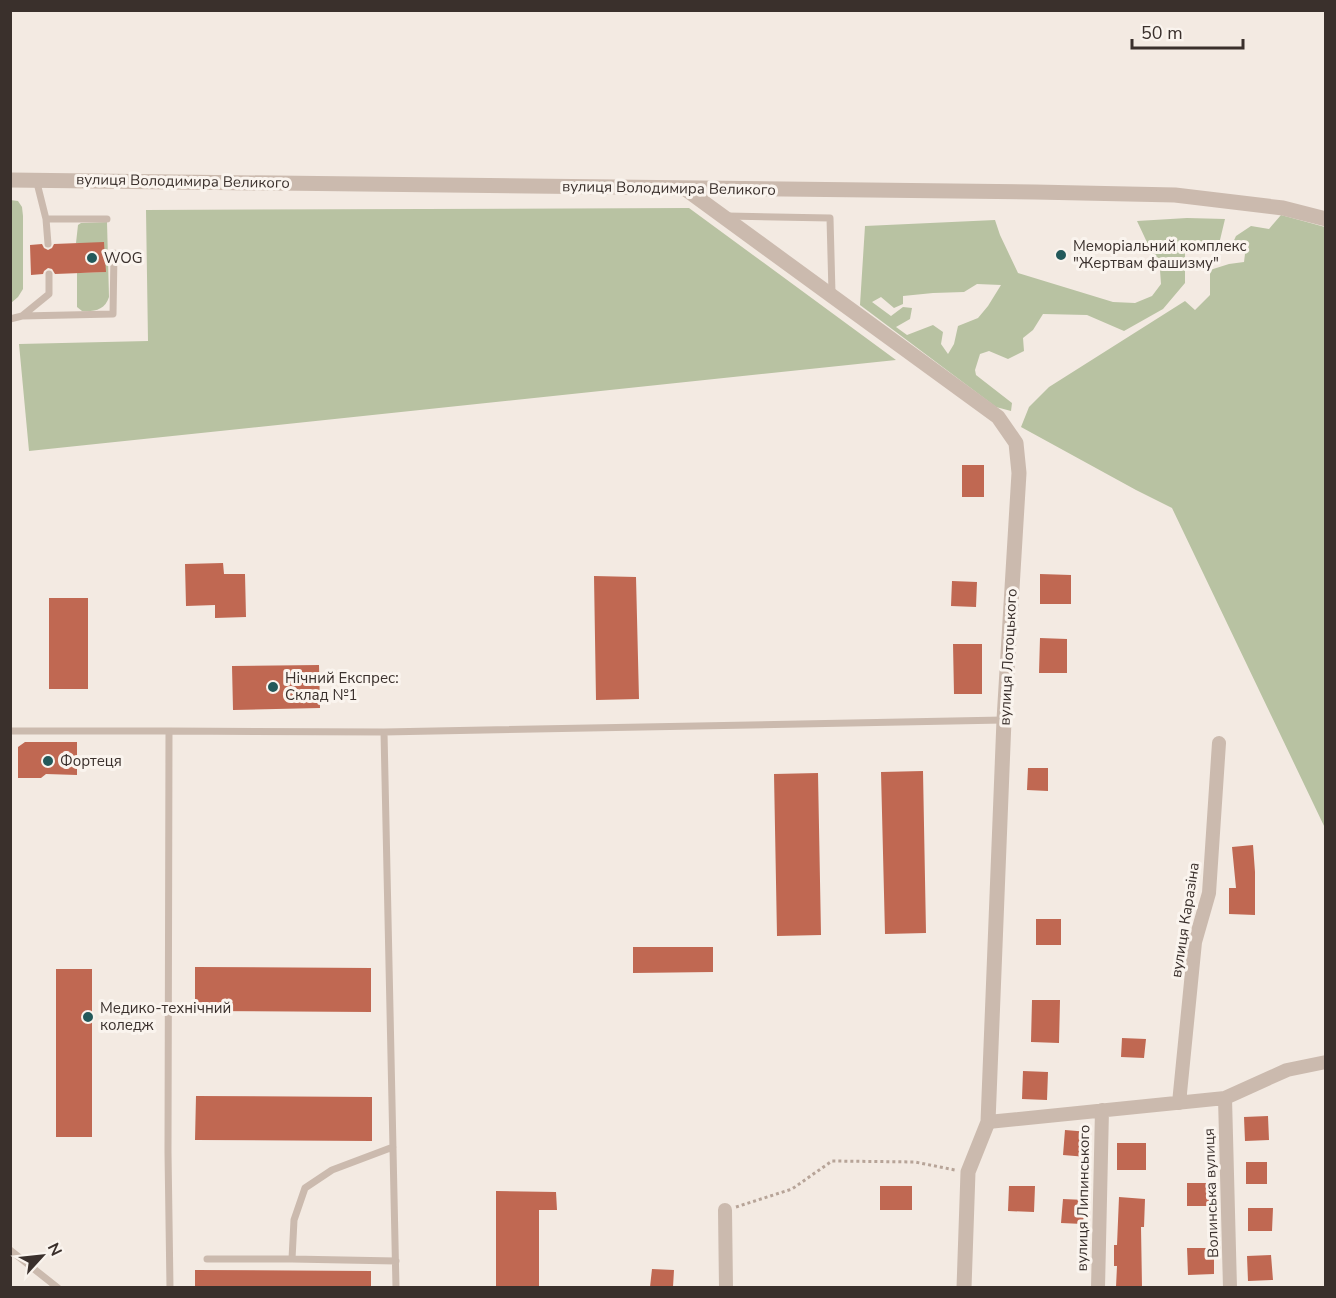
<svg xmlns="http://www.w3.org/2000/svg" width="1336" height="1298" viewBox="0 0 1336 1298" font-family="'Nunito Sans',sans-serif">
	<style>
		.green { fill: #b8c2a2; fill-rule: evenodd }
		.building { fill: #c06852 }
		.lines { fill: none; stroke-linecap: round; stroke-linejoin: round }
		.path { stroke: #b7a498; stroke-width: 3; stroke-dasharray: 3 3; stroke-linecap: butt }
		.service { stroke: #cbbaae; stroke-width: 7 }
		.minor { stroke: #cbbaae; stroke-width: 14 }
		.tertiary { stroke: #cbbaae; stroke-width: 15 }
		.poi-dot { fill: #23595a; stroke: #faf4ee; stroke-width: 2 }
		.labels { text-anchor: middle; stroke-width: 6; stroke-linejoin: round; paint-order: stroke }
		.street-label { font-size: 15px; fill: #3a302c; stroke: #faf4ee }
		.poi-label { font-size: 15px; fill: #3a302c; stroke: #faf4ee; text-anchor: start }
	</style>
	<rect width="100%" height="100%" fill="#f3eae2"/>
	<!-- green -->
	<path class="green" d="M10 200 18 201 22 207 23 216V289L18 297 11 303Z
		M689 208 896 360 29 451 19 344 148 341 146 210Z
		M1281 215 1325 227V828L1172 508 1136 490 1021 427 1029 407 1049 387 1185 301 1195 310 1210 295V270L1229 264 1244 262 1245 254 1230 249 1236 236 1251 226 1269 229Z
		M1187 218 1225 219 1220 240 1185 248V283L1163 309 1124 331 1087 315 1043 314 1033 330 1023 338 1024 351 1008 359 989 351 980 354 975 370 976 375 1012 403 1011 411 996 407 860 305 865 226 995 220 1000 235 1018 273 1113 302 1135 303 1152 296 1161 284 1160 270 1137 221ZM977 284 1001 285 988 306 978 318 958 326 954 344 948 354 941 344 943 332 933 325 907 335 896 327 910 319 912 308 903 307 891 316 872 302 881 297 894 308 903 304V296L933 293 964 292Z
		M107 222 109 297C105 310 94 312 82 311L77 307V273L105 272 104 243H76L78 225 81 223Z"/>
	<!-- building -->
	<path class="building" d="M104 242 106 272 55 274 52 269 48 268 44 271 43 274 31 275 30 245 42 244 44 248 48 250 52 248 54 244Z
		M962 465H984V497H962Z
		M223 563 224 574H245L246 617 215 618V605L186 606 185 564Z
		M1040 574 1071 575V604H1040Z
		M594 576 636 577 639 699 596 700Z
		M952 581 977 582 976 607 951 606Z
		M49 598H88V689H49Z
		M1040 638 1067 639V673H1039Z
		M953 644H982V694H954Z
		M319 665 320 708 233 710 232 666Z
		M25 742H77V775L46 774 41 778H18V747Z
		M1028 768H1048V791L1027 790Z
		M923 771 926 933 885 934 881 772Z
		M818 773 821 935 777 936 774 774Z
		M1253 845 1255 872V915L1229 914V888H1236L1232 847Z
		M1036 919H1061V945H1036Z
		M633 947H713V972L633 973Z
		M195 967 371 968V1012L195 1011Z
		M56 969H92V1137H56Z
		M1032 1000H1060L1059 1043 1031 1042Z
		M1122 1038 1146 1039 1144 1058 1121 1057Z
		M1023 1071 1048 1072 1047 1100 1022 1099Z
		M196 1096 372 1097V1141L195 1140Z
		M1268 1116 1269 1140 1245 1141 1244 1117Z
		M1065 1130 1089 1132 1087 1157 1063 1155Z
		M1117 1143H1146V1170H1117Z
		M1246 1162H1267V1184H1246Z
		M1187 1183H1212V1206H1187Z
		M880 1186H912V1210H880Z
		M1009 1186H1035L1034 1212 1008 1211Z
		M496 1191 556 1192 557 1210H539V1287H496Z
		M1119 1197 1145 1199 1144 1227H1141L1142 1287H1116L1117 1266H1114V1245H1117Z
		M1063 1199 1085 1200 1083 1224 1061 1223Z
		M1248 1208H1273L1272 1231H1248Z
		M1187 1248H1214V1274L1188 1275Z
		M1271 1255 1273 1280 1248 1281 1247 1256Z
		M652 1269 674 1270 673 1287H650Z
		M195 1270 371 1271V1287H195Z"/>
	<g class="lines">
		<!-- path -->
		<path class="path" d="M736 1207 792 1189 832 1161 915 1162 955 1170"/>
		<!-- service -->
		<path class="service" d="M36 179 46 219 48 244
			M728 216 830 218 832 293
			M46 219H107
			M22 316 113 314 114 253
			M10 319 22 316 49 294V274
			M10 731H169L168 1152 170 1288
			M169 731 384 732 1003 720
			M384 732 396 1288
			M10 1250 58 1288
			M207 1259H292L396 1261
			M292 1259 294 1220 305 1188 332 1170 393 1147"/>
		<!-- minor -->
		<path class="minor" d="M1225 1098 1230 1288
			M1179 1103 1195 942 1209 893 1219 743
			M988 1122 1225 1098 1287 1070 1326 1062
			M725 1210 726 1288
			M1098 1288 1102 1110"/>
		<!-- tertiary -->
		<path class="tertiary" d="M10 180 1035 192 1175 195 1283 208 1326 219
			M684 188 998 417 1016 443 1019 473 1004 720 988 1122 968 1172 964 1288"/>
	</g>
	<!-- markers -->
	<g class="poi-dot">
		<circle cx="1061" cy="255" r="6"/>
		<circle cx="92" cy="258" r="6"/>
		<circle cx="273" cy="687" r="6"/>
		<circle cx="48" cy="761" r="6"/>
		<circle cx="88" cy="1017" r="6"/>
	</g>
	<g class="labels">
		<!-- street labels -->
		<g class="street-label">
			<text transform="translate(183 181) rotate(1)" y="5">вулиця Володимира Великого</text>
			<text transform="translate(669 188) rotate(1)" y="5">вулиця Володимира Великого</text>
			<text transform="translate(1008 657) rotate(-87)" y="5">вулиця Лотоцького</text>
			<text transform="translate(1185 920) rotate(-81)" y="5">вулиця Каразіна</text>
			<text transform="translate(1211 1193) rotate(-92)" y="5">Волинська вулиця</text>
			<text transform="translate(1083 1198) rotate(-89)" y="5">вулиця Липинського</text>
		</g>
		<!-- poi labels -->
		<g class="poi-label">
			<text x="1073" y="251">Меморіальний комплекс<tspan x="1073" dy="17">"Жертвам фашизму"</tspan></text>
			<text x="104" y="263">WOG</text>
			<text x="285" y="683">Нічний Експрес:<tspan x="285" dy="17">Склад №1</tspan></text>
			<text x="60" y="766">Фортеця</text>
			<text x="100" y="1013">Медико-технічний<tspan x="100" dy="17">коледж</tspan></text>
		</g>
	</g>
	<!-- border -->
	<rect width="1336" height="1298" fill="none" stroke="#3a302c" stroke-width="24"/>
	<!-- north arrow -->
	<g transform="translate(42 1256) rotate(63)" stroke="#faf4ee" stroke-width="4.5" paint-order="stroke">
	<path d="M0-4.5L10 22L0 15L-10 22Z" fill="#3a302c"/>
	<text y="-9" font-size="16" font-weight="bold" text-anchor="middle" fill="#3a302c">N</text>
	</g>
	<!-- scale -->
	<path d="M1132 39v9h111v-9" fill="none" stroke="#3a302c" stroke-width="3"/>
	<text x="1141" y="39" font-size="18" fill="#3a302c" stroke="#faf4ee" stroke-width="4.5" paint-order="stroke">50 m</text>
</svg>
